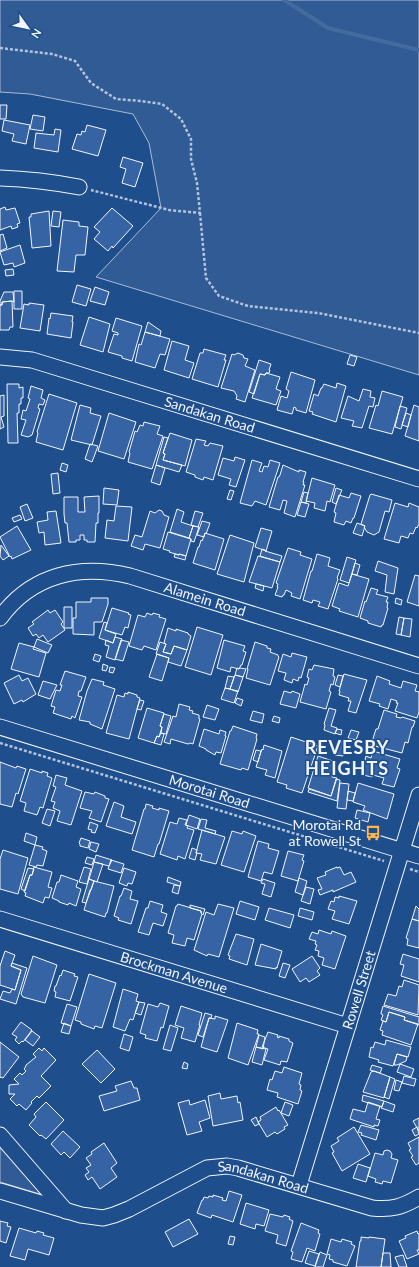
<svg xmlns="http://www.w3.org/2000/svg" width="419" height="1267" viewBox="0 0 419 1267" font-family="Lato,sans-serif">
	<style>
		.green { fill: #305b95; stroke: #a8bbd7 }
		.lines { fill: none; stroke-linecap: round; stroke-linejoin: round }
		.stream { stroke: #446ba0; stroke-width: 4 }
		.building { fill: #3563a3; stroke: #f2f6ff }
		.minor-casing { stroke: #f2f6ff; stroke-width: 17 }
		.path { stroke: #b3c4dc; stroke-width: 2.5; stroke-dasharray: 3 2; stroke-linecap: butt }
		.minor { stroke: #1f4e8c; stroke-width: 15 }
		.labels { text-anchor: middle; stroke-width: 3; stroke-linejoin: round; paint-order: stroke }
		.street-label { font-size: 14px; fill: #f2f6ff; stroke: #1f4e8c }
		.poi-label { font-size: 14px; fill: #f2f6ff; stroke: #1f4e8c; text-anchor: end }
		.district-label { font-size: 18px; font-weight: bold; letter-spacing: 1px; fill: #f2f6ff; stroke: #1f4e8c }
	</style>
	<rect width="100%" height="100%" fill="#1f4e8c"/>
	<!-- green -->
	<path class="green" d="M0 0H419V375L96 277 161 208 149 143 133 114 30 94 0 92Z
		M0 1143 43 1195 0 1182Z"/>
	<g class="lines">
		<!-- stream -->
		<path class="stream" d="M284 0 328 28 419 50"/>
	</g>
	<!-- building -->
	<path class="building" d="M0 105H7L6 119H0Z
		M33 115 45 117 43 131 30 129Z
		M4 120 30 125 26 144 12 141 14 134 2 131Z
		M87 125 106 130 98 156 72 149 77 134 81 135 82 131 85 132Z
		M55 129 61 130 58 152 34 148 36 133 54 135Z
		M123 157 143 163 135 187 122 183 126 169 120 167Z
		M5 207 6 210 15 208 20 223 17 224 18 227 12 229 11 226 0 230V209Z
		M112 208 133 226 113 248 112 246 108 251 94 239 100 232 94 227Z
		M49 211 51 246 32 248 29 217H31V214Z
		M53 211 61 212 59 227 51 226Z
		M63 220 79 222V226L88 227 85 255H76L74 272 57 271Z
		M3 234 7 248 0 251V235Z
		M20 245 25 263 14 267 13 263 4 265 0 252Z
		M13 269 14 275 6 276 5 270Z
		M77 285 91 289 86 306 72 302Z
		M95 287 109 292 105 305 90 301Z
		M14 291H22V309H14Z
		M4 292H13L14 302 12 301 2 302V305H0V301Z
		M12 301 13 327H10L9 330H0V305H2V302Z
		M29 303 44 305 40 331 20 328 24 304 29 305Z
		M51 313 73 316 72 322H73L71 338 47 334 49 318 50 319Z
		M89 317 110 324 103 352 80 345Z
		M116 318 142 326 132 361 122 358V356L108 352 114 334 118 335V333L112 331Z
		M148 322 161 331 160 336 145 332Z
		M145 332 170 339 165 355 160 354 155 368 135 362 139 344 141 345Z
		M172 341 189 346 185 360 194 363 189 378 164 370Z
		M204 349 226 355 224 360H226L218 387 192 379 200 353H203Z
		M238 353 243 355 244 358 248 359 245 366 255 370 245 402 236 399 237 396 234 391 221 388 232 354 234 355Z
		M350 355 357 357 354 366 347 364Z
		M259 360 271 364 269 370H270L269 373H266L265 375 260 374 254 394 249 392Z
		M291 372 315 380 306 413 296 410V408L294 407 292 414 277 410 281 396 287 398 289 391 286 389Z
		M266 373 280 377 276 389 281 391 276 405 252 398 260 374 265 375Z
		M337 383 346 386 336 422 312 414 313 412 309 411 314 394 318 396 321 388H322L324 384 336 388Z
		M7 384H19V388L23 387V398H21V404H19V413H17L18 443H8Z
		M31 386 43 390 41 398 45 400 43 405 39 404 38 408 40 409 32 435 28 437 21 435 26 420 21 419 23 410 26 411 30 399 28 398Z
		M363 389 371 391 370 397 375 398 373 407 369 406 362 428 352 426 354 421 341 418 348 396 359 401Z
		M382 391 403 397 392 434 369 428 376 405 378 406Z
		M49 394 77 403 76 406 63 450 36 442 38 433 37 432Z
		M4 395V416L1 417 4 427 0 429V396Z
		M80 405 91 408 90 413 101 416 92 445 71 440Z
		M414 405 419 407V441L405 436Z
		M400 406 407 408 401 429 395 427Z
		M109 413 136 422 124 459 98 451Z
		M406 413 411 415 408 427 402 425Z
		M144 422 160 426 157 434 163 436 152 469 128 462 130 453 129 452 135 431 137 432 140 425 143 426Z
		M170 433 192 440 185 466 163 460 165 454 163 453Z
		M164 437 168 438 163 453 165 454 163 460 182 465 179 472 156 465Z
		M196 439 206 441 204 445 208 446 210 443 223 446 213 480 204 477 203 480 195 477V475L186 472Z
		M90 444 98 446 92 462 85 459Z
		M235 457 245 460 236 487 229 485 231 479 218 475 223 458 234 461Z
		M252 460 262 463 259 471 262 472 264 466 268 467 270 460 280 463 266 505 255 501 252 506 240 503Z
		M62 463 68 465 66 472 60 470Z
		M156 465 165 468 160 485 151 482Z
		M283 465 299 472V470L306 472 303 482H304L303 485H305L295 517 284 513 287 501 283 500 280 510 269 507 278 477H279L280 475Z
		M58 473 60 493 53 494 51 474Z
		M312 478 335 485 330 502 327 501 325 511 314 508 315 503 306 501Z
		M104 488 119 490 117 505 103 504Z
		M336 488 342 490 336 504 332 502Z
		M230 490 234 491 231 500 227 499Z
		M304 492 308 493 306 503 301 502Z
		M351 493 361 496 354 518H353L351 523 346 521 344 525 334 522 336 513 334 512 339 495 349 498Z
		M371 494 392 500 389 512 385 511 379 532 374 535 367 532 364 527 365 526 361 524 370 495Z
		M99 496V513H98V523H96L95 542H87V540H84V535H80V540H76V542H69L67 523H65L64 514V497H78V512H85L84 497Z
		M301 502 309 504 305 517 297 515Z
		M395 503 408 507 409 503 419 507V524L417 528 416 527 413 534 410 533 408 538 401 536 399 543 384 539Z
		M27 504 33 518 25 521 20 507Z
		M116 506 132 507 128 541 105 538 107 520 114 521Z
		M177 509 184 512 181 522 193 526 189 538 170 532Z
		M159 510 162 511 164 515 169 517 160 548 145 544 143 550 131 546 135 535 142 537 150 511 155 513Z
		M56 511 61 543 45 545 44 532 39 533 37 522 48 520 47 512Z
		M195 511 203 513 198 527 191 525Z
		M20 515 22 519 14 522 12 518Z
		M202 521 210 523 206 534 205 533 204 537 197 535Z
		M357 523 365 526 362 536 353 533Z
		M17 526 31 550 12 559 11 556 10 557 0 537Z
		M193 526 199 527 194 542 191 541V539L189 538Z
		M261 528 272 531 266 551 255 547Z
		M168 532 191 539 186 556 179 554V555L169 552 170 551 163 549Z
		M205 533 224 539 215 570 193 563 198 547H199L201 540 202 541Z
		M230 535 254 543 244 582 217 574Z
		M1 545 9 556 3 560 0 556Z
		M288 548 301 552 300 555 312 559 300 599 291 596 292 593 286 590 284 595H283L282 597 275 595 278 587H277L278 584 276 583Z
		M262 549 265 550V551L282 556 280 562 260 556Z
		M175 554 179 555V554L186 556 185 560 174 557Z
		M317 554 330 558 328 566 340 570 337 578 338 579 328 609 318 606 320 602 313 600 312 603 303 600 311 571H312Z
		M258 556 280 562 272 588 249 582Z
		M347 557 356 560 349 583 340 580Z
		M378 561 398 568 394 594 385 592 387 575 375 571Z
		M355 563 360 565 357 575 352 574Z
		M352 574 369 579 358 617 339 611 340 609 332 606 339 583 348 586Z
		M415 575 419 576V606L407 602Z
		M256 584 264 586 263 591 255 588Z
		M371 588 378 590 376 594 388 597 386 602H388L387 608H388L383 625H382L381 627 368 623V621L360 618 365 601 366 602Z
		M91 598H108V604L102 622H94V635L73 634V618H76V602H91Z
		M396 598 402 600 401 605 395 603Z
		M64 607H72V628H64Z
		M112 608 129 613 128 614 131 615 128 628 125 627 122 635 105 630Z
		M48 610 50 613 55 610 63 622 61 624 65 630 48 642 43 635 39 638 36 634 33 636 28 628 34 624 32 622Z
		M147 613 152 615 153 613 160 615 159 617 166 619 156 650 144 646 142 650 129 646 138 615 145 617Z
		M399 617 404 618 401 635 396 634Z
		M404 618 412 619 410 637 401 635Z
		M104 622 107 623 105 630 116 634 113 643 99 638Z
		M197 627 223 635 211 675 185 667Z
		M168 628 176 631V629L188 633V634L191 636 187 650 174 646 171 654 163 652 166 644 164 643Z
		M115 637 122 639 115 660 106 657 109 646 105 645 106 640 113 643Z
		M37 639 52 645 48 653 34 647Z
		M121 640 129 642 123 661 115 659Z
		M224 640 245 646 243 651 246 652 242 665H241L239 669 231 667 230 672 217 668Z
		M160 642 166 644 163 652 171 654 174 646 187 650 181 666 168 662 169 658 156 654Z
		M255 642 267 646V648L271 649 270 652 278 655V656L279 657 270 685 246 678 248 669H247Z
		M19 643 34 647 33 649 46 653 39 677 11 669Z
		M292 653 307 657 301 678 299 677 298 681 293 679 292 683 284 680 286 673 278 671 283 654 291 657Z
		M95 654 101 656 99 662 93 660Z
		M157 654 169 658 162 681 149 677Z
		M103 664 108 666 106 671 102 670Z
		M314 665 334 669 333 676 335 677 333 685 331 684 329 691 331 692 326 709 300 702 305 684 307 685 309 678 307 677 309 669 312 670Z
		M110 667 115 668 113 673 109 672Z
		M237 668 239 669 240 668 246 669 243 677 235 675Z
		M65 671 86 677 81 691H79L78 696 82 697 75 718 72 716 71 719 53 713 55 707 51 706 56 690 60 691 62 685H60Z
		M344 674 367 680 356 713 348 711 351 701H348L349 698 339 695 340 691H339Z
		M19 675 22 681 28 678 36 694 23 702 22 700 14 704 4 683Z
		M235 675 243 677 238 692 230 689Z
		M338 675 343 676 340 687 335 685Z
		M228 676 234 677 230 689 225 688Z
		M377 676 390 681 389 684 401 688 403 681 417 685 415 691 419 692V712L417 718 395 711 398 703H396L397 701 391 699 388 709 379 706 380 704 369 701Z
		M92 679 104 682 103 685 115 689 102 729 90 724V722L79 720 87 691Z
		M43 681 57 685 50 699 38 695Z
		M225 688 238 691 234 703 221 699Z
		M284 691 291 693 292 691 300 694 296 708 280 704Z
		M128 692 137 695V697L140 698 129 739 106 733 117 695 124 697 125 693 128 694Z
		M237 698 243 700 241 706 235 703Z
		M140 700 144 701 141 710 137 709Z
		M179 704 190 707 189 710 193 711 192 713 199 715V719H200L193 744 190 743 188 744 171 739 170 744 164 742 173 716 176 717Z
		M207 705 219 709 215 720 203 717Z
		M147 708 164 713 160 726 162 727 159 737 157 736 154 743 138 738Z
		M329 708 336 710 331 726 337 728 335 734 324 730 325 725 324 724Z
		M384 710 397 714 396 717 401 718 402 717 415 721 413 727H412L408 743 405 742 402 753 371 745 376 729H378Z
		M253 711 264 714 262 723 250 720Z
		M164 714 171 716 166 734 161 733 162 727 160 726Z
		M274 716 280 718 279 723 272 721Z
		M233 726 257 734 256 738 257 739 248 770 242 768 241 770 220 764 230 731H231Z
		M204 729 219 734 220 730 226 732 225 736H226L221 753 216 752 215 755 206 750V749L199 746Z
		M337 729 342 730 341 735 335 733Z
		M351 730 359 732 356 740 348 738Z
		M161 733 164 734 161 745 154 743 157 736 159 737Z
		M291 737 318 746 302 793 286 788 287 785 277 782Z
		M337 742 345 743 343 756 335 755Z
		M264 745 282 751 275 778 265 775 267 770 256 767 262 749 263 750Z
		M256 750 261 751 258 762 253 760Z
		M373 751 400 759 397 768 400 769 394 787 382 784 384 778 373 775 372 777 363 775 364 769 363 768 366 756 371 758Z
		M318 756 336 762 332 777 337 778 331 796 308 788Z
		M0 762 16 768 17 766 26 769 18 794 16 793 12 807 0 804Z
		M30 769 42 773V771L48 773 47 776 52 778 43 808 40 807 37 815 24 811 26 803 20 801Z
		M56 775 67 778 65 785 82 791 71 825 57 821 60 811 53 808 55 802 51 801 56 787 53 786Z
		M336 779 340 780 337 801 308 792 309 789 331 796Z
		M340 783 349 784 346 809 337 808Z
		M358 783 394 794 387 819 363 810 365 806 353 802Z
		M348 791 355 793 353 801 347 800Z
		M85 792 94 794 95 792 105 796V798L109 799 101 822 89 818 92 811 80 808Z
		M114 802 124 806 121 817 136 822 132 834 106 826Z
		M146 804 153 806 152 808 159 810V808L169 811 159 844H158L154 857 132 850 144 809H145Z
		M47 809 55 811 50 826 42 823Z
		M357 810 370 813 368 822 355 818Z
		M189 815 200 819 197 829 186 825Z
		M179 818 187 820 185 825 188 826 187 828 194 830 185 859 178 856 177 860 160 854 170 822 177 824Z
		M201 819 207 820 205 828 216 831 215 834 198 829Z
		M90 822 98 825 95 833 91 832 92 830 88 829Z
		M202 830 225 837 216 864 200 860 202 854 196 853Z
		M232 831 242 834 243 831 256 836 244 872 221 865Z
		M26 833 37 837 35 845 24 841Z
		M81 838 90 841 88 848 80 846V844L79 843Z
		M258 841 269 844 268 848 279 851 272 874 264 872 261 881 248 877Z
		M91 842 99 844 96 852 89 849Z
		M35 845 43 847 42 849 47 851 43 866 37 865 36 867 29 865Z
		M192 848 197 850 196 853H197L195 860 189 858Z
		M3 850 28 858 18 894 0 889V859Z
		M288 851 304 855 302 860 304 861 298 881 281 876Z
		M96 855 112 860 109 866 94 862Z
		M87 857 94 859 92 865 85 863Z
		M111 860 124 864 121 873 108 869Z
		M94 862 103 864 97 882 89 879Z
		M34 867 52 872 48 887 52 888 49 898 45 897 43 903 25 896 26 893 24 892 30 875H32Z
		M84 867 91 869 87 884 79 882Z
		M337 867V868L340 867 344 875 351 872 356 882 333 892V890L320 895 318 890 322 889 317 878 326 875 325 872Z
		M28 868 34 869 32 875H30L25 891 21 889Z
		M124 868 136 872 132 884 128 883 127 886 119 883Z
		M61 875 78 881 76 887 81 889 76 906 69 903 68 905 59 902V901L52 898 57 882H59Z
		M168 877 181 882 180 886 167 882Z
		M299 878 307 881 303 895 295 892Z
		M89 879 94 881 86 903 82 902Z
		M263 879 275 883 271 897 262 894 265 884 261 883Z
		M94 881 114 886 107 913H106L105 917 84 910 90 890H91Z
		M174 885 180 886 178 894 172 892Z
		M306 887 314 889 310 904 301 901Z
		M124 888 132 891 130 899 138 901 131 924 118 920 119 918 114 916 120 896H121Z
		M339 896 357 901 349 924 332 919 335 911 328 909 331 901 334 902 335 897 339 898Z
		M150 901 163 905 161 912 167 914 163 926 153 923 149 935 138 932 146 908H148Z
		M240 901 259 907 255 920 236 914Z
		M178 904 201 911V913L202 914 194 940 187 938 185 946 172 943 174 935 168 933 176 906H177Z
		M218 904 234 908 219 957 208 954 207 956 194 950 206 912 214 915Z
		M190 905 205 909 203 915 201 913V911L190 908Z
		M416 906 419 909V921L412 919Z
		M269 908 294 915 290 928 265 920Z
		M300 908 314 912 312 920 298 916Z
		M412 919 419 921V948L407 945 408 939 406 938Z
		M319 930 331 934 332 931 346 936 335 969 322 965 324 958 318 956 319 951 315 950 317 945 315 944 316 941 309 939 312 932 318 934Z
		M236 934 254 939 247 965 229 959 230 956 228 955Z
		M261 944 282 951 277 968 276 967V969L255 965Z
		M5 951 15 955 11 966 21 970 15 990 0 985V966Z
		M403 954 419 959V982L401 976 404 965 400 964Z
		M33 956 57 965 45 1003 23 997 21 994Z
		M312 956 320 968 317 971 320 975 309 982 306 978 300 982 292 969Z
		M12 963 27 968 16 1004 0 999 3 991 10 993 12 989 15 990 21 970 11 966Z
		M283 963 290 965 285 978 279 976Z
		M63 970 75 974 74 976 78 977 70 1001 55 997 56 992 54 991 55 986H56L60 975 61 976Z
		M89 974 116 983 102 1028 95 1026 94 1029 81 1024V1022L75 1020Z
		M404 980 419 985 418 1015 384 1005 388 994 396 996 399 986 402 987Z
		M123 989 138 994 136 1001 139 1002 133 1020 130 1019 125 1031 113 1027Z
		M139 1002 145 1003 141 1015 135 1013Z
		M160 1003 169 1006 163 1028 161 1027 157 1041 145 1038 146 1035 140 1033 148 1004 158 1007Z
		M67 1004 77 1007 71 1026 61 1023Z
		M181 1006 202 1013 199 1025H200L195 1042 181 1038 184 1028 175 1025Z
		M383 1006 419 1017V1025L404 1020 405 1017 389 1012 386 1022 381 1020 383 1015 381 1014V1013Z
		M389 1012 405 1017 404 1020 418 1024 411 1045 382 1035 383 1031 380 1030 383 1021 386 1022Z
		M205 1013 212 1015 211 1018H209L203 1037 198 1035Z
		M215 1016 228 1020 217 1052 201 1047 209 1018 215 1019Z
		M21 1022 32 1030 23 1042 22 1041 19 1044 15 1040 17 1037 12 1034Z
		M64 1023 71 1026 69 1034 61 1032Z
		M237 1023 258 1030 257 1034H259L248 1065 228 1058Z
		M170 1025 178 1028 171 1051 163 1049Z
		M32 1031 40 1037 33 1046 25 1040Z
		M268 1032 278 1035 277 1037 279 1038V1036L289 1039V1041L293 1043 287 1062 281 1061 280 1065 264 1060 268 1049 262 1047Z
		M124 1034 133 1037 129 1051 120 1048Z
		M259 1035 265 1037 263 1049 256 1047Z
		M386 1040 411 1047 408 1057 397 1054 393 1066 378 1062 379 1060 369 1057 371 1047 373 1048 375 1042 385 1045Z
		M0 1042 19 1057 3 1078 1 1077 0 1078Z
		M256 1047 266 1049 262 1065 252 1062Z
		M39 1048 42 1051 44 1048 56 1060 41 1076 51 1086 39 1098 37 1096 31 1102 32 1103 26 1110 19 1104 17 1106 10 1099 15 1094H9V1085L19 1084 14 1079 20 1073 22 1075 26 1071 24 1069 26 1066V1065L36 1057 33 1054Z
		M97 1050 115 1069 101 1083 82 1064Z
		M397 1054 407 1057 406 1061 397 1065H394Z
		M184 1062 188 1064 187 1069 182 1068Z
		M400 1064 414 1069 411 1077 397 1072Z
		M372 1065 382 1068 380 1073 370 1070Z
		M284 1067 302 1073 299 1084 301 1085 300 1090 302 1091 298 1104 277 1097 278 1093 267 1090 270 1079 272 1080 275 1071 282 1073Z
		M374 1071 390 1077 384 1098 363 1092 371 1072Z
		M404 1076 416 1079 414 1086 402 1083Z
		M390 1077 395 1079 389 1099 384 1097Z
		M396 1080 402 1082 399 1091 394 1090Z
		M131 1081 134 1088H137L140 1100 104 1111 99 1096 117 1091 115 1086Z
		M220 1093 221 1099 237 1096 238 1103 240 1102 243 1120 213 1126 208 1096Z
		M363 1095 384 1101 382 1107 362 1101Z
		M189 1100 190 1105 205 1100 210 1118 199 1122 202 1131 187 1135 178 1103Z
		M384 1101 395 1105 393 1112 381 1108Z
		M46 1102 64 1120 46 1139 41 1135 40 1136 29 1125 36 1117 34 1114Z
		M285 1102 293 1105 289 1116 281 1113Z
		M368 1102 380 1106 376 1119 380 1120 378 1126 374 1125V1127L350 1119 353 1109 365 1112Z
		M276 1107 278 1111 279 1110 288 1125 284 1127 285 1129 277 1134 275 1132 267 1137 258 1122 261 1120 260 1117Z
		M256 1117 259 1124 255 1126 251 1120Z
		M419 1118V1131L413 1121Z
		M361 1125 379 1130 376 1140 361 1135 362 1133 358 1132Z
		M354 1127 370 1154 342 1171 332 1153 334 1152 331 1146 339 1141 337 1138Z
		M417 1127 419 1134 415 1136 412 1130Z
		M63 1131 80 1147 70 1158 64 1152 61 1155 51 1144Z
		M419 1137V1163L416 1165 411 1157 413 1156 409 1150 411 1149 408 1143Z
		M104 1143 117 1163 111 1168 117 1177 100 1189 92 1177 88 1180 85 1175 89 1172 86 1168 91 1165 86 1158 92 1154 91 1152Z
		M387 1150 390 1151 392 1154 391 1158 398 1160 391 1183 383 1181 382 1184 375 1182 376 1179 368 1176 375 1153 383 1155 384 1151Z
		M358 1164 370 1168 366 1182 353 1178Z
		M229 1191 242 1195 233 1222 212 1215 211 1218 197 1213 202 1200H203L204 1197 208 1198 209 1196 213 1197V1195L223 1198 222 1200 226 1201Z
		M246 1203 269 1210 264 1226 256 1224 255 1229 240 1224Z
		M270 1214 283 1217 284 1215 290 1217 289 1219 293 1221 286 1246 276 1243 278 1235 265 1231Z
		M189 1219 198 1234 173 1247 165 1232Z
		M0 1221 8 1223 7 1226 11 1227 6 1243 0 1241Z
		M301 1223 319 1230 318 1233 320 1234 315 1251 307 1248 302 1262 291 1259 293 1252 291 1251Z
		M19 1228 36 1233 37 1231 44 1233 43 1235 54 1238 49 1255 28 1249 25 1260 10 1256Z
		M417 1231 418 1234 419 1233V1250H417L419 1254 407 1259 399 1241 406 1238 405 1236Z
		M230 1236 235 1237 233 1245 228 1244Z
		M361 1237 369 1238V1237L385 1239 381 1267H356L360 1241H361Z
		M331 1239 341 1242 342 1239 352 1242 351 1244 355 1246 347 1266 333 1262V1260L329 1259 330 1255 327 1254Z
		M309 1251 319 1254 315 1266 305 1263Z
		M320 1252 327 1255 323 1267H315Z
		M383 1253H390L391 1267H381Z
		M403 1255 407 1267H399L395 1257Z"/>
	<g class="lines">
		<defs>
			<g id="minor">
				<path d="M0 178C27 179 53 182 79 187"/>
				<path id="s1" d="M0 357 32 360 419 479"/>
				<path id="s2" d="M0 618C32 574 80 564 130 576L419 666"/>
				<path id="s3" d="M0 727 419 856"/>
				<path id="s4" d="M0 919 348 1026"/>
				<path d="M0 1135 66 1211"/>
				<path id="s5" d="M299 1185 419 795"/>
				<path id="s6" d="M0 1191 81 1215 103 1218 114 1215 129 1209 207 1168 227 1166 238 1168 372 1208C392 1210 402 1207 419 1197"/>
			</g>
		</defs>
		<!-- minor casing -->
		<use href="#minor" class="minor-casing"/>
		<!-- path -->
		<path class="path" d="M0 48 52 54 75 61 91 83 116 99 141 101 162 104 181 119 191 139V159L197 183 200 213 169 210 91 190
			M200 213 206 278 219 296 248 306 318 313 419 333
			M0 743 384 861
			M410 869 419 872"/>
		<!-- minor -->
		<use href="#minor" class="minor"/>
	</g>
	<!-- icons -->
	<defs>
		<symbol id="bus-bare" viewBox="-9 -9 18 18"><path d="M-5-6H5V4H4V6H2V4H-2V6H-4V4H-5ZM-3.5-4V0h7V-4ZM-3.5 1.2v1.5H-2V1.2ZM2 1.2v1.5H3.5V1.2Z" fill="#ffb74d" stroke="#1f4e8c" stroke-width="2.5" paint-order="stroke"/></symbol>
	</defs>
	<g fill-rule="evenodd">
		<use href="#bus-bare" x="362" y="822" width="22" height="22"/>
	</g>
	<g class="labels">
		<!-- street labels -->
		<g class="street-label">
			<text dy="5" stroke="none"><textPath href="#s1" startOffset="218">Sandakan Road</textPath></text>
			<text dy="5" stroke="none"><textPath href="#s2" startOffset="224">Alamein Road</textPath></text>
			<text dy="5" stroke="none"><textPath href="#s3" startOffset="219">Morotai Road</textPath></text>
			<text dy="5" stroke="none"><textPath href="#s4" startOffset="182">Brockman Avenue</textPath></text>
			<text dy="5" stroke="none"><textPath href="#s5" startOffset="204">Rowell Street</textPath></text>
			<text dy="5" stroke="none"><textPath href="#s6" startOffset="280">Sandakan Road</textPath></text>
		</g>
		<!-- poi labels -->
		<g class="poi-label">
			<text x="361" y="830">Morotai Rd<tspan x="361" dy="16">at Rowell St</tspan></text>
		</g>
		<!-- district labels -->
		<g class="district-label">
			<text x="347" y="754">REVESBY<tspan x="347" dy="21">HEIGHTS</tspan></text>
		</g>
	</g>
	<!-- north arrow -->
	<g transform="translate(28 28) rotate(123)" stroke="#1f4e8c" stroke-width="3" paint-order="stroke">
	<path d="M0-3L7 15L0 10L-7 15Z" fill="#f2f6ff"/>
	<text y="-6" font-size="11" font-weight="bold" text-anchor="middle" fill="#f2f6ff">N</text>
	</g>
</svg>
